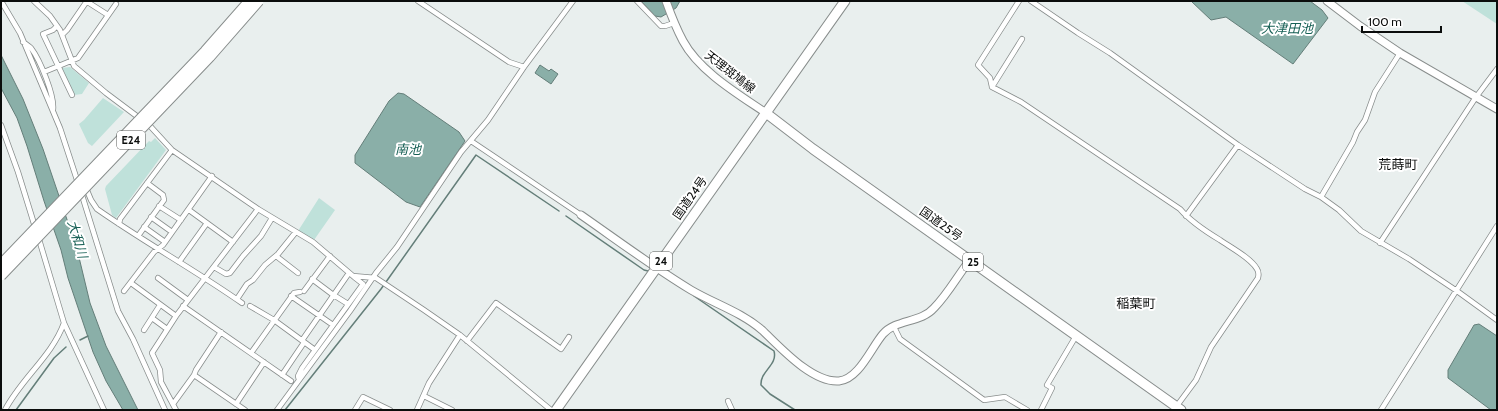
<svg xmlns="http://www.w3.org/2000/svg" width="1498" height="411" viewBox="0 0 1498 411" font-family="Cabin,'Noto Sans JP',sans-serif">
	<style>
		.green { fill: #bfe1da }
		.water { fill: #8aafa8; stroke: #647e79 }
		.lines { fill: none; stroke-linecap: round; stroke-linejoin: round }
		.stream { stroke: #647e79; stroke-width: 1.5 }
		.street-casing { stroke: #888d8c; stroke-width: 6 }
		.secondary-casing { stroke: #888d8c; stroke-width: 9 }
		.highway-casing { stroke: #888d8c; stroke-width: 11 }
		.street { stroke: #fff; stroke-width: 4.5 }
		.secondary { stroke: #fff; stroke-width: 7 }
		.highway { stroke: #fff; stroke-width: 9 }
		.highway-bridge-casing { stroke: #888d8c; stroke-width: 11; stroke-linecap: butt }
		.highway-bridge { stroke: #fff; stroke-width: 9 }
		.labels { text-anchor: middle; stroke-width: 4; stroke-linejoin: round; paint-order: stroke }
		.shield { fill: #fff; stroke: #545655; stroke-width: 1 }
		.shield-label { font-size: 11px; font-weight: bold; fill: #0b0d0c }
		.street-label { font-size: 12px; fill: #0b0d0c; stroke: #fff }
		.water-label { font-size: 13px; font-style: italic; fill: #176055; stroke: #fff }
		.neighbourhood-label { font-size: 13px; fill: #0b0d0c; stroke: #fff }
	</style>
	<rect width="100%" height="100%" fill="#e9efee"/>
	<!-- green -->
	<path class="green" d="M1462 1H1497V24Z
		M70 67 89 83 82 94 74 95 62 68Z
		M103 98 124 112 92 146 88 143 79 124 84 120Z
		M155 138 166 150 116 218 112 215 105 189 106 186 149 141 151 142Z
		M319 198 335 210 314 240 298 231Z"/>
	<!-- water -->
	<path class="water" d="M641 1H680L676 8 661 17 655 16Z
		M1191 1H1310L1322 10 1328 18 1293 64 1226 17 1211 20Z
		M1 55 23 99 43 149 77 249 90 303 106 346 138 410H123L106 381 93 352 68 278 61 250 44 201 27 146 17 118 1 88Z
		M540 65 549 71 551 69 558 74 551 84 535 73Z
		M398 93 404 94 459 132 465 141 420 207 406 202 355 163V155L389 101Z
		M1479 324 1497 336V410H1491L1448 378V370L1474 325Z"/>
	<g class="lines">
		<!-- stream -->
		<path class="stream" d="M566 216 644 270 648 271
			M694 296 774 351C778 365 760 371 761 385L770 394 795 410
			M80 340 88 336
			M16 410 54 358 66 347
			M285 410 381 289 476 155 559 211"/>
		<defs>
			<path id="street" d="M1 1 20 33 60 128 78 183
				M34 1 50 16 60 30 74 66 106 93 150 126 172 150 258 209 313 242 353 276 376 278 424 310 460 335 551 410
				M86 1 108 15
				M418 1 509 62 524 67
				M637 1 661 26H665L674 23
				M1019 1 978 65 990 78 992 87 1021 102 1180 209C1191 222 1205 231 1220 240 1230 247 1251 258 1257 269 1259 272 1259 274 1258 278L1211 347 1196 380 1176 407
				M1031 1 1078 33 1110 53 1238 145 1305 189 1321 197 1339 210 1361 231 1409 259 1457 291 1497 320
				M57 26 53 30 43 34 72 95
				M62 35 67 30 87 1
				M23 42C26 44 29 46 31 48 40 60 55 96 53 110
				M44 72 78 58 116 4
				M992 87 1022 39
				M1 125 18 172 35 227
				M471 141 581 215
				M86 188 91 200 97 209C144 242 195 270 242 303
				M81 192 118 311 133 339 165 410
				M1321 197 1353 142 1357 132 1365 120 1375 92 1400 53
				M159 206 181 220
				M189 210 233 242
				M1186 216 1238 145
				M151 217 172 232
				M119 224 120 219 172 150
				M144 227 165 242
				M38 236 64 323 104 410
				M138 236 164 200 163 195 147 183
				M1380 243 1476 97 1497 69
				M276 256 298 273
				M179 262 207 223
				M214 267 226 274 230 273 243 256 261 236 272 218
				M158 278 188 300
				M312 279 332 294 348 304
				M131 283 176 316
				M124 291 154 252 163 245 212 176
				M304 291 330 256
				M291 296 333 325
				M237 299 247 284 253 280 265 265 278 254 295 233
				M183 306 291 381
				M250 306 274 320 315 350
				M152 318 167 329
				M894 327 900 339 984 400 1005 397 1027 410
				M144 330 160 305
				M467 341 496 303 561 349 569 337
				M251 353 294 293 300 292
				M194 375 245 410
				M282 375 303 344V339L349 273
				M299 380 298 376 302 368 363 284 354 277
				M424 396 452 410
				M728 401 732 410
				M173 404 194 375 196 370 221 332
				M236 404 264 362
				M5 410C21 379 52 356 64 323
				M176 410 161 382 160 370 152 353 176 316 258 209
				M277 410 350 311 376 273 397 247 461 152 488 120 524 67 573 1
				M355 410 363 397 390 410
				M417 410 429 383 460 335
				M1041 410 1052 388 1047 385 1076 336
				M1381 410 1497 226"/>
			<path id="secondary" d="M666 1C671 15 676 28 683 41 699 71 738 94 766 113
				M1327 1 1360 26 1400 53 1497 109
				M581 215C617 240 653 267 691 290 715 304 741 312 762 330 780 347 812 383 839 381 859 379 871 348 883 334 896 319 921 323 934 308 948 294 958 275 970 260"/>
			<path id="highway" d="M766 113 813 149 1181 410
				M556 410 845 1"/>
		</defs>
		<!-- street casing -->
		<use href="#street" class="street-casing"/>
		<!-- secondary casing -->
		<use href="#secondary" class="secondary-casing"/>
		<!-- highway casing -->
		<use href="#highway" class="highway-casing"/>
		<!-- street -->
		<use href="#street" class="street"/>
		<!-- secondary -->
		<use href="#secondary" class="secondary"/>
		<!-- highway -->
		<use href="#highway" class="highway"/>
		<defs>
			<path id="highway-bridge" d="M1 264 205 51 249 1
				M1 276 210 57 259 1"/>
		</defs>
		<!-- highway-bridge casing -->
		<use href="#highway-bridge" class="highway-bridge-casing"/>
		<!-- highway-bridge -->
		<use href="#highway-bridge" class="highway-bridge"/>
	</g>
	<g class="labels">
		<!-- shield labels -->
		<g class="shield">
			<rect x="117" y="131" width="28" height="18" rx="3"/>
			<rect x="650" y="252" width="22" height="18" rx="3"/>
			<rect x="963" y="253" width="20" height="18" rx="3"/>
		</g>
		<g class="shield-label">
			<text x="131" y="144">E24</text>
			<text x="661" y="265">24</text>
			<text x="973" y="266">25</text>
		</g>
		<!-- street labels -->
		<g class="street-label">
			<text transform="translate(730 72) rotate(38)" y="4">天理斑鳩線</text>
			<text transform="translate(690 198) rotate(-55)" y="4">国道24号</text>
			<text transform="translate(941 224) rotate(35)" y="4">国道25号</text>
		</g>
		<!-- water labels -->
		<g class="water-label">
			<text x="1287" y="33">大津田池</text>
			<text x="408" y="154">南池</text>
			<text transform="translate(78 239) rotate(73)" y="5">大和川</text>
		</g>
		<!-- neighbourhood labels -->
		<g class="neighbourhood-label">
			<text x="1398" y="169">荒蒔町</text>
			<text x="1136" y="308">稲葉町</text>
		</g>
	</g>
	<!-- border -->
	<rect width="1498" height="411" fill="none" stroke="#0b0d0c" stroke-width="4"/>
	<!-- scale -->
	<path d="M1362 26v6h79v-6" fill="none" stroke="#0b0d0c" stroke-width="2"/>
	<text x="1368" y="26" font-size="12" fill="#0b0d0c" stroke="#ffffff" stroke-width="3" paint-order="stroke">100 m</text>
</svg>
